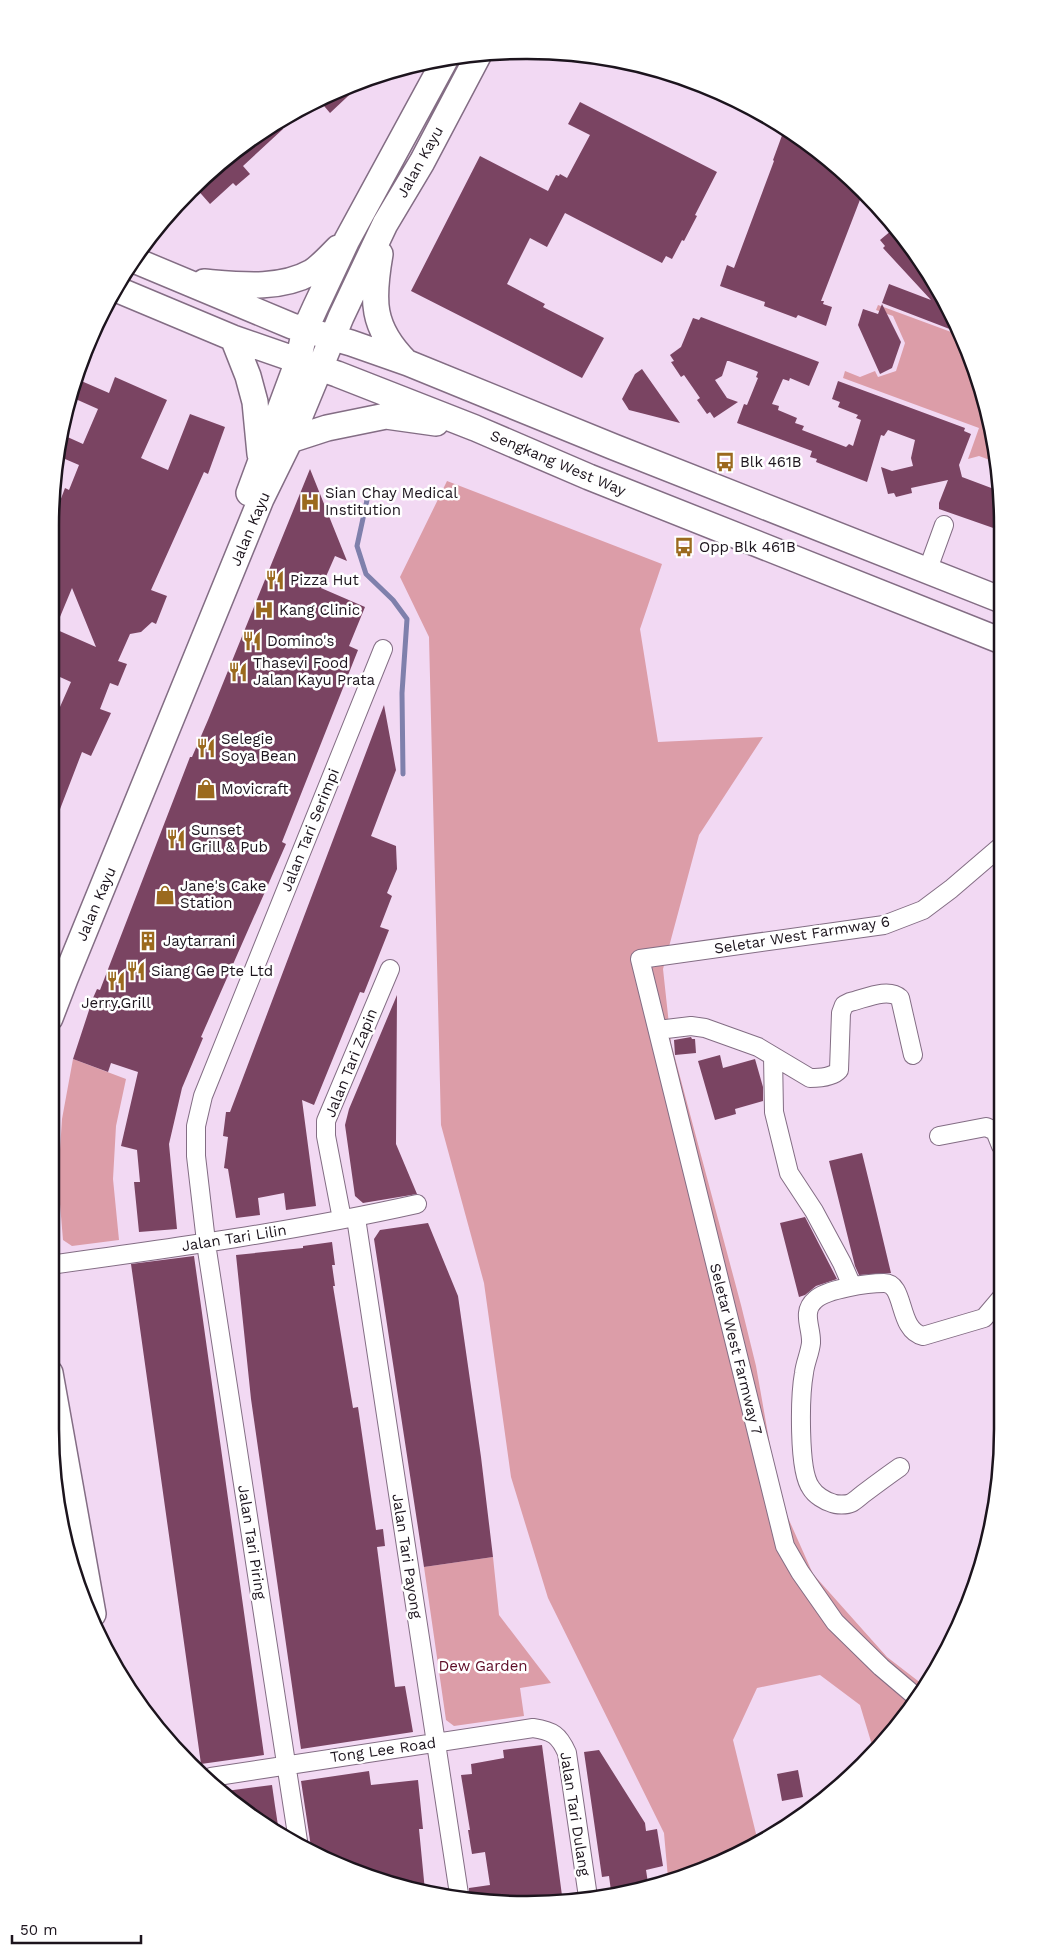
<svg xmlns="http://www.w3.org/2000/svg" width="1053" height="1955" viewBox="0 0 1053 1955" font-family="'Work Sans',sans-serif">
	<style>
		.green { fill: #dc9da8 }
		.lines { fill: none; stroke-linecap: round; stroke-linejoin: round }
		.stream { stroke: #7f80ac; stroke-width: 5 }
		.building { fill: #7a4462; fill-rule: evenodd }
		.minor-casing { stroke: #836d84; stroke-width: 20 }
		.secondary-casing { stroke: #836d84; stroke-width: 28 }
		.minor { stroke: #fff; stroke-width: 18 }
		.secondary { stroke: #fff; stroke-width: 25 }
		.labels { text-anchor: middle; stroke-width: 5; stroke-linejoin: round; paint-order: stroke }
		.street-label { font-size: 15px; fill: #1c141d; stroke: #fff }
		.poi-label { font-size: 15px; fill: #1c141d; stroke: #fff; text-anchor: start }
		.park-label { font-size: 15px; fill: #5e0c27; stroke: #fff }
		.rim { fill: none; stroke: #1c141d; stroke-width: 2.5 }
	</style>
	<rect width="100%" height="100%" fill="#f2d9f3"/>
	<!-- green -->
	<path class="green" d="M878 305 962 336 967 344 998 463 979 456 968 459 979 428 843 378 845 371 860 377 875 371 878 377 896 371 905 343 893 316 876 310Z
		M447 481 662 564 640 629 658 742 763 737 699 835 663 969 671 1043 741 1305 756 1366 777 1485 785 1511 813 1574 887 1657 922 1684 879 1744 872 1745 860 1705 820 1675 757 1688 733 1740 758 1842 709 1869 668 1878 664 1833 548 1598 511 1477 484 1283 441 1125 429 637 400 577Z
		M73 1059 126 1079 116 1126 113 1179 119 1240 72 1246 63 1240 58 1180 62 1119Z
		M493 1557 499 1615 551 1683 520 1688 524 1716 454 1726 446 1720 424 1567Z"/>
	<g class="lines">
		<!-- stream -->
		<path class="stream" d="M367 500 357 546 366 574 393 600 407 619 402 693 403 774"/>
	</g>
	<!-- building -->
	<path class="building" d="M361 81 362 83 330 113 319 100Z
		M580 102 717 172 695 215 697 216 684 241 682 240 672 259 666 256 662 263 565 213 547 247 530 238 507 284 545 304 543 307 604 338 582 378 411 291 480 156 548 191 556 175 559 176 560 174 567 178 590 135 568 124Z
		M277 122 283 129 243 166 250 174 236 186 233 183 210 204 195 187 213 168Z
		M784 130 840 168 863 192 821 301H824L823 304 832 307 826 326 798 315 796 318 764 306 765 302 720 286 727 265 734 268 774 161 773 160Z
		M892 230 899 237 902 234 905 237 960 333 882 303 889 284 931 300 883 248 885 246 880 240Z
		M882 304 901 342 892 368 880 374 858 325 863 309 878 314Z
		M701 317 819 362 809 386 790 378 789 381 783 379 772 404 779 406 778 410 797 418 795 423 804 426 802 430 846 447 849 444 853 446 861 420 856 418 858 415 838 407 840 402 832 399 838 381 965 428 964 431 971 434 959 465 962 477 994 489 999 499V530L939 509V503L948 480 911 488 912 493 896 497 894 493 888 494 881 467 892 471 913 466 911 458 915 440 888 430 884 436 881 435 867 482 816 462 817 459 810 457 812 451 737 423 744 404 747 405 758 378 756 377 758 372 756 371 729 361H727L722 376 715 380 727 398 738 402 714 418 710 412 707 414 697 400 700 398 684 375 681 377 671 362 674 361 670 355 681 347 693 318 699 320Z
		M642 369 680 423 629 410 622 399 635 374Z
		M115 377 167 400 141 458 168 470 190 414 225 427 208 474 204 472 151 590 167 596 156 624 152 622 141 632 130 634 118 661 127 664 118 686 110 683 100 709 111 713 91 756 82 752 52 830H51V714L56 716 71 682 51 673V525L65 488 69 490 79 465 58 456 63 435 83 444 98 409 71 397 79 380 109 393ZM72 588 96 647 55 629Z
		M310 469 347 561 335 556 321 588 365 607 349 646 358 650 282 842 286 844 201 1037 203 1038 182 1088 169 1144 177 1229 139 1232 134 1182H140L137 1150 121 1146 138 1072 111 1063 108 1072 73 1059 93 998 97 989 100 990 190 757H192L208 720Z
		M384 705 396 770 371 836 396 846 397 869 387 893 392 896 380 927 389 930 364 993 360 992 314 1105 302 1100 316 1206 286 1210 284 1193 258 1198 260 1215 236 1218 228 1169 224 1168 228 1137 223 1136 226 1112H230Z
		M397 995 396 1144 417 1194 363 1203 355 1196 345 1125 349 1109Z
		M691 1037 692 1039H695L696 1053 675 1055 674 1040Z
		M720 1055 723 1068 755 1059 763 1087V1101L735 1109 736 1114 715 1120 698 1061Z
		M862 1153 875 1206 891 1273 859 1275 855 1266 829 1161Z
		M805 1217 837 1279 816 1286 805 1295 799 1297 780 1223Z
		M428 1223 458 1296 481 1457 493 1557 424 1567 374 1239 380 1230Z
		M332 1242 335 1265H332L335 1286H333L353 1408 358 1407 376 1530 383 1529 385 1546 377 1547 395 1687 405 1686 413 1732 301 1749 251 1399 236 1255 303 1248V1246Z
		M194 1256 264 1755 201 1764 131 1264Z
		M542 1745 563 1903 558 1904 469 1895V1888L490 1885 485 1852 472 1854 468 1830H470L461 1775 472 1774 471 1764 504 1758 503 1750Z
		M599 1750 645 1823 646 1831 657 1829 663 1866 646 1870 648 1883 611 1891 609 1876 602 1877 584 1752Z
		M798 1770 803 1797 782 1801 777 1774Z
		M369 1771 371 1785 418 1780 423 1829H419L425 1891 403 1889 311 1847 301 1781Z
		M272 1785 275 1806 279 1832 262 1825 226 1791Z"/>
	<g class="lines">
		<defs>
			<path id="minor" d="M928 569 944 525
				M50 973 65 979
				M658 1030 691 1026 705 1028 758 1047 810 1078C819 1078 833 1077 839 1070L841 1013 844 1005 850 1002C864 999 888 987 900 998L913 1055
				M773 1056 774 1112 789 1173 814 1211 842 1263 852 1286
				M939 1136 986 1127 995 1131 1001 1146
				M356 1218 459 1894
				M342 1219 326 1136V1121L390 969
				M50 1265C173 1248 296 1231 417 1204
				M900 1467C887 1476 875 1485 863 1494 859 1497 855 1501 851 1503 847 1505 836 1505 832 1503 825 1501 815 1495 811 1488 798 1471 800 1395 804 1373 805 1363 810 1353 811 1343 812 1328 801 1312 815 1300 826 1289 868 1283 884 1283 906 1283 897 1330 923 1336L984 1318 1001 1298
				M914 1695 881 1667 835 1622 800 1572 785 1546 640 959 884 925 923 910 951 889 1000 847
				M211 1777 533 1728C553 1731 559 1735 567 1753L588 1897
				M298 1841 207 1250 196 1156V1126L203 1096 383 649"/>
			<path id="secondary" d="M380 254C372 300 371 327 406 362
				M134 260 292 326 351 343 408 363 614 447 999 599
				M204 282C240 285 280 290 312 272 321 266 330 256 338 248
				M116 289 233 338 337 374 475 428 589 477 999 640
				M233 338 248 376 255 402 260 454
				M290 440 327 428 386 416 436 423
				M249 493 298 361 305 330 315 308 347 240 446 58
				M50 1018 65 979 261 499 290 440 341 317 385 224 422 162 479 54
				M50 1373 93 1614"/>
		</defs>
		<!-- minor casing -->
		<use href="#minor" class="minor-casing"/>
		<!-- secondary casing -->
		<use href="#secondary" class="secondary-casing"/>
		<!-- minor -->
		<use href="#minor" class="minor"/>
		<!-- secondary -->
		<use href="#secondary" class="secondary"/>
	</g>
	<!-- icons -->
	<defs>
		<symbol id="bus-bare" viewBox="-9 -9 18 18"><path d="M-5-6H5V4H4V6H2V4H-2V6H-4V4H-5ZM-3.5-4V0h7V-4ZM-3.5 1.2v1.5H-2V1.2ZM2 1.2v1.5H3.5V1.2Z" fill="#9b6a1e" stroke="#fff" stroke-width="2.5" paint-order="stroke"/></symbol>
		<symbol id="hospital-bare" viewBox="-9 -9 18 18"><path d="M-5-5h3v3.5h4V-5h3V5h-3V1.5h-4V5h-3Z" fill="#9b6a1e" stroke="#fff" stroke-width="2.5" paint-order="stroke"/></symbol>
		<symbol id="restaurant-bare" viewBox="-9 -9 18 18"><path d="M-5-6h1v4h1v-4h1v4h1v-4h1v5L-1.5 .5V6h-2V.5L-5-1ZM5-6V6H3V1.5H1.5Q1.5-4 5-6Z" fill="#9b6a1e" stroke="#fff" stroke-width="2.5" paint-order="stroke"/></symbol>
		<symbol id="shop-bare" viewBox="-9 -9 18 18"><path d="M-5-2.5h2.3a2.7 3.5 0 0 1 5.4 0H5L5.5 6h-11ZM-1.5-2.5h3a1.5 2.3 0 0 0-3 0Z" fill="#9b6a1e" stroke="#fff" stroke-width="2.5" paint-order="stroke"/></symbol>
		<symbol id="building-bare" viewBox="-9 -9 18 18"><path d="M-4-6H4V6H1V3H-1V6H-4ZM-2.5-4.3h1.7v1.8h-1.7ZM.8-4.3h1.7v1.8H.8ZM-2.5-1h1.7V.8h-1.7ZM.8-1h1.7V.8H.8Z" fill="#9b6a1e" stroke="#fff" stroke-width="2.5" paint-order="stroke"/></symbol>
	</defs>
	<g fill-rule="evenodd">
		<use href="#bus-bare" x="711" y="448" width="28" height="28"/>
		<use href="#hospital-bare" x="296" y="488" width="28" height="28"/>
		<use href="#bus-bare" x="670" y="533" width="28" height="28"/>
		<use href="#restaurant-bare" x="261" y="566" width="28" height="28"/>
		<use href="#hospital-bare" x="250" y="596" width="28" height="28"/>
		<use href="#restaurant-bare" x="238" y="627" width="28" height="28"/>
		<use href="#restaurant-bare" x="224" y="658" width="28" height="28"/>
		<use href="#restaurant-bare" x="192" y="734" width="28" height="28"/>
		<use href="#shop-bare" x="192" y="775" width="28" height="28"/>
		<use href="#restaurant-bare" x="162" y="825" width="28" height="28"/>
		<use href="#shop-bare" x="151" y="881" width="28" height="28"/>
		<use href="#building-bare" x="134" y="927" width="28" height="28"/>
		<use href="#restaurant-bare" x="122" y="957" width="28" height="28"/>
		<use href="#restaurant-bare" x="102" y="967" width="28" height="28"/>
	</g>
	<g class="labels">
		<!-- street labels -->
		<g class="street-label">
			<text transform="translate(420 162) rotate(-61)" y="5">Jalan Kayu</text>
			<text transform="translate(558 463) rotate(23)" y="5">Sengkang West Way</text>
			<text transform="translate(250 529) rotate(-67)" y="5">Jalan Kayu</text>
			<text transform="translate(310 830) rotate(-68)" y="5">Jalan Tari Serimpi</text>
			<text transform="translate(96 904) rotate(-67)" y="5">Jalan Kayu</text>
			<text transform="translate(802 935) rotate(-9)" y="5">Seletar West Farmway 6</text>
			<text transform="translate(351 1063) rotate(-68)" y="5">Jalan Tari Zapin</text>
			<text transform="translate(234 1238) rotate(-9)" y="5">Jalan Tari Lilin</text>
			<text transform="translate(736 1349) rotate(76)" y="5">Seletar West Farmway 7</text>
			<text transform="translate(252 1542) rotate(81)" y="5">Jalan Tari Piring</text>
			<text transform="translate(407 1556) rotate(81)" y="5">Jalan Tari Payong</text>
			<text transform="translate(383 1750) rotate(-8)" y="5">Tong Lee Road</text>
			<text transform="translate(575 1814) rotate(81)" y="5">Jalan Tari Dulang</text>
		</g>
		<!-- poi labels -->
		<g class="poi-label">
			<text x="740" y="467">Blk 461B</text>
			<text x="325" y="498">Sian Chay Medical<tspan x="325" dy="17">Institution</tspan></text>
			<text x="699" y="552">Opp Blk 461B</text>
			<text x="290" y="585">Pizza Hut</text>
			<text x="279" y="615">Kang Clinic</text>
			<text x="267" y="646">Domino's</text>
			<text x="253" y="668">Thasevi Food<tspan x="253" dy="17">Jalan Kayu Prata</tspan></text>
			<text x="221" y="744">Selegie<tspan x="221" dy="17">Soya Bean</tspan></text>
			<text x="221" y="794">Movicraft</text>
			<text x="191" y="835">Sunset<tspan x="191" dy="17">Grill &amp; Pub</tspan></text>
			<text x="180" y="891">Jane's Cake<tspan x="180" dy="17">Station</tspan></text>
			<text x="163" y="946">Jaytarrani</text>
			<text x="151" y="976">Siang Ge Pte Ltd</text>
			<text x="116" y="1008" text-anchor="middle">Jerry.Grill</text>
		</g>
		<!-- park labels -->
		<g class="park-label">
			<text x="483" y="1671">Dew Garden</text>
		</g>
	</g>
	<!-- crop -->
	<path d="M0 0H1053V1955H0ZM526 59H527A467 467 0 0 1 994 526V1429A467 467 0 0 1 527 1896H526A467 467 0 0 1 59 1429V526A467 467 0 0 1 526 59Z" fill="#fff" fill-rule="evenodd"/>
	<path class="rim" d="M526 59H527A467 467 0 0 1 994 526V1429A467 467 0 0 1 527 1896H526A467 467 0 0 1 59 1429V526A467 467 0 0 1 526 59Z"/>
	<!-- scale -->
	<path d="M12 1935v8h129v-8" fill="none" stroke="#1c141d" stroke-width="2.5"/>
	<text x="20" y="1935" font-size="15" fill="#1c141d" stroke="#ffffff" stroke-width="4" paint-order="stroke">50 m</text>
</svg>
